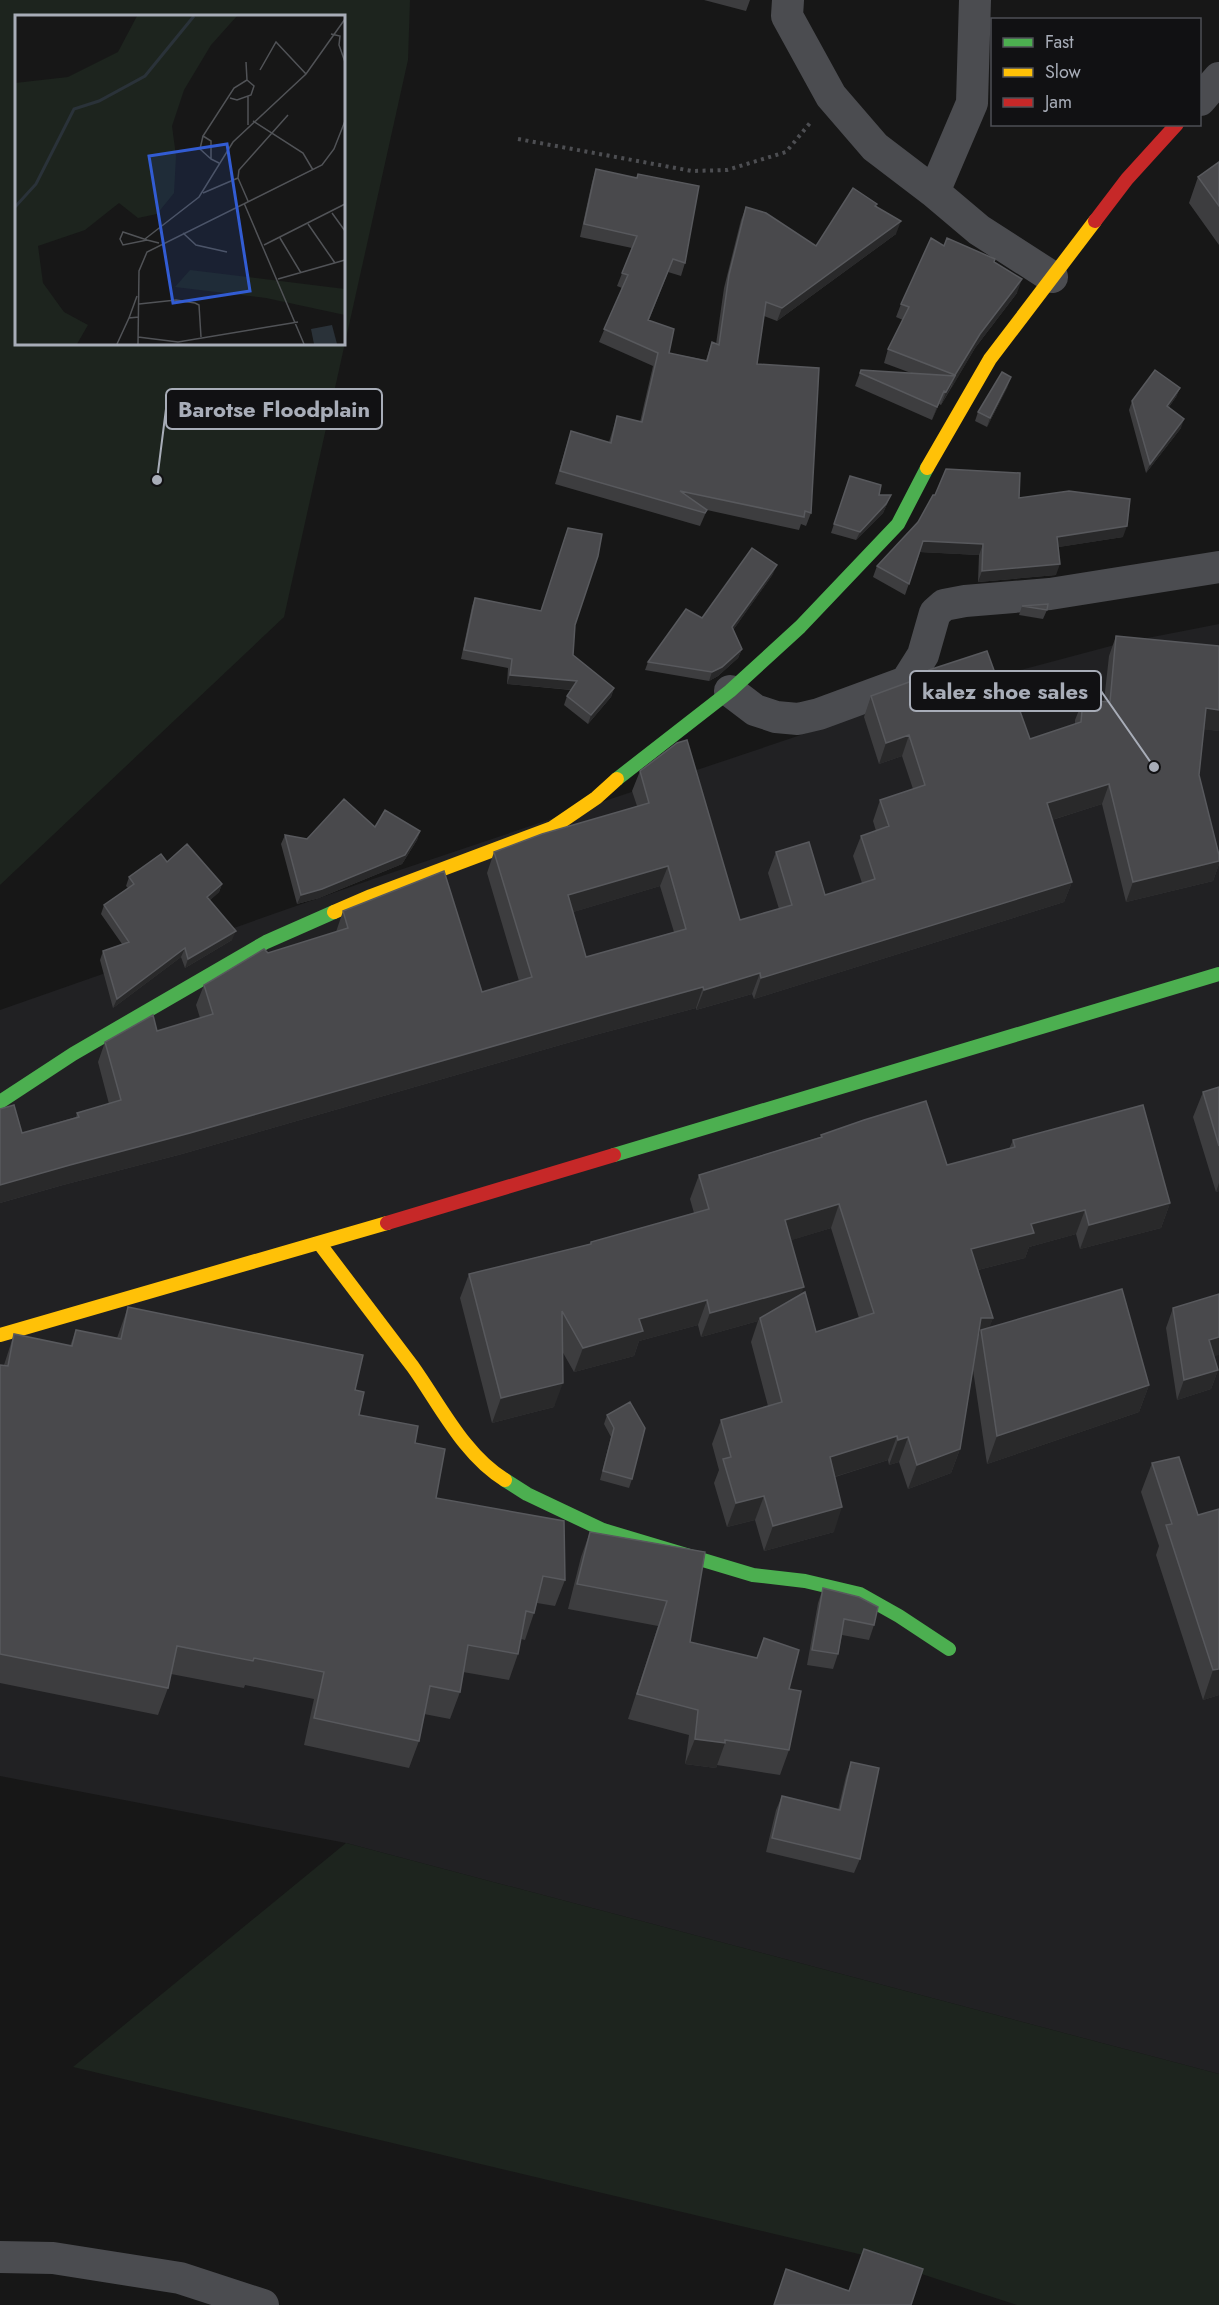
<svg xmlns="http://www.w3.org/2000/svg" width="1219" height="2305" viewBox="0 0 1219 2305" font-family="Jost,sans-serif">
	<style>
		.built { fill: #212123 }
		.green { fill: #1d241e; fill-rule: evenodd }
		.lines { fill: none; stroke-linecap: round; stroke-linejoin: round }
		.path { stroke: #4d4e52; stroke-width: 4; stroke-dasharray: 3 4.5; stroke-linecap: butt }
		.street { stroke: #4b4c50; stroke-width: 32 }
		.fast { stroke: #4caf50; stroke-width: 14 }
		.slow { stroke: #ffc107; stroke-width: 14 }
		.jam { stroke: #c62828; stroke-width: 14 }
		.wall { fill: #3d3d3f; fill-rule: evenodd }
		.shaded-wall { fill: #29292a }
		.building { fill: #49494c; stroke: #58595d; stroke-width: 1.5; fill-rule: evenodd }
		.inset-river { fill: none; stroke: #2a3239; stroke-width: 3 }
		.inset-road { fill: none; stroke: #515357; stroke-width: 1.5 }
		.view { fill: #325cd3; fill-opacity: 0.15; stroke: #325cd3; stroke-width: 3 }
		.inset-edge { fill: none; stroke: #a8adb8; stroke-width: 3 }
		.leader { fill: none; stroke: #a8adb8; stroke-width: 2 }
		.callout-dot { fill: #a8adb8; stroke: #111113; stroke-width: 2 }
		.callout { fill: #111113; stroke: #a8adb8; stroke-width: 2 }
		.callout-label { font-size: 22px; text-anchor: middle; font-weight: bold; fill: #a8adb8 }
	</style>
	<rect width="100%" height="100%" fill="#171717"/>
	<!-- built -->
	<path class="built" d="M1219 624V2074L346 1843 0 1776V1010L376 878 890 705 1122 643Z"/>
	<!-- green -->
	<path class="green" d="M0 0H410L408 60 284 617 0 885ZM16 16H344V344H16Z
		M346 1843 1219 2074V2305H1017L863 2255 73 2067Z"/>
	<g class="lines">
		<!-- path -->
		<path class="path" d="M518 139 692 171 727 170 786 152 810 123"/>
		<!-- street -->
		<path class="street" d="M788 0 787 16 831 96 875 147 934 192
			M975 0 972 103 934 192 979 230 1052 277
			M1200 100 1219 78
			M730 691 755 710 776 717 798 719 819 714 906 682 923 655 935 613 944 605 965 601 1050 594 1219 567
			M0 2257 53 2258 180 2278 263 2305"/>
		<!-- fast -->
		<path class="fast" d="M617 779 730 691 800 627 898 524 927 468
			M0 1102 73 1054 266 942 334 912
			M614 1155 1219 974
			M505 1480 527 1494 603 1530 753 1575 805 1581 860 1594 899 1616 949 1649"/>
		<!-- slow -->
		<path class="slow" d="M927 468 990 359 1095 221
			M334 912 371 896 552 828 596 798 617 779
			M319 1243C350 1284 382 1326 413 1367 440 1405 464 1455 505 1480
			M0 1335 387 1223"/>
		<!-- jam -->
		<path class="jam" d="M1095 221 1127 179 1177 124
			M387 1223 614 1155"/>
	</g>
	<!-- wall -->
	<path class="wall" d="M704 0H750L746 11Z
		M1219 162V245L1189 203 1198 177Z
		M596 169 637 178 638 174 685 263 681 276 668 272 649 320 669 353 706 360 712 342 716 344 724 288 741 220 746 207 816 246 876 207 896 234 777 321 764 316 757 364 811 513 806 526 801 524 799 530 707 510 700 526 555 484 571 431 609 442 617 416 640 422 653 366 599 342 622 288 617 286 632 248 580 237 592 182Z
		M944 246 994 262 1017 293 975 348 941 405 939 404 932 420 855 386 861 370 911 373 884 363 888 349 903 320 896 317 901 304Z
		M1008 386 987 427 975 421 978 412Z
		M1180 388 1176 397 1169 407 1181 428 1146 473 1129 410 1132 401Z
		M850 476 879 495H891L883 513 856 540 831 533Z
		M1019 498 1123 537 1058 547 1056 575 978 582 979 555 920 552 905 595 873 577 877 566Z
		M773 574 733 630 742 649 738 658 718 676 709 681 645 670 648 662 702 618Z
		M475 598 575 625 573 655 614 688 611 697 588 724 564 705 567 696 571 690 507 684 508 668 461 659 472 606Z
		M1022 606 1047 610 1043 619 1019 615Z
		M1116 636 1219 646V731L1204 729 1199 775 1219 855V864L1213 881 1126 902 1102 804 1052 820 1072 882 1064 902 754 999 752 994 696 1010V1008L595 1035 182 1154 63 1185 0 1203V1109L22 1133 76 1117 77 1113 109 1104 98 1062 105 1042 157 1031 200 1018 196 1005 204 985 268 953 336 932 343 911 482 992 519 981 487 873 494 852 637 806 632 791 640 771 740 920 779 909 768 873 776 852 825 895 862 883 853 856 861 836 876 831 873 821 880 800 913 789 902 756 879 764 864 717 871 696 1005 703 1011 686 1030 739 1075 724V720L1083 700 1104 701 1109 656ZM660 886 674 932 586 957 573 912Z
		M375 827 420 831 417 840 402 864 319 898 297 904 281 844 285 835 307 839Z
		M167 862 222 884 219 892 210 900 232 940 185 968 181 957 113 1008 100 960 103 951 122 944 101 914 104 905 128 888 126 886 129 877Z
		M1219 1087V1191L1216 1192 1193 1117 1203 1092Z
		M821 1135 947 1165 1009 1149 1013 1140 1170 1203 1161 1228 1080 1249 1076 1234 1029 1247 1025 1258 978 1270 993 1318 989 1327 1149 1385 1139 1412 987 1464 973 1370 960 1449 951 1473 908 1489 899 1462 889 1465 888 1460 835 1477 834 1532 764 1551 755 1520 727 1527 714 1483 719 1470 712 1444 721 1420 768 1406 751 1342 758 1321 701 1337 698 1325 639 1341 634 1356 574 1372 562 1351 554 1407 492 1423 460 1298 469 1274 590 1244 591 1242 694 1213 690 1199 699 1175 820 1137ZM831 1228 859 1318 816 1332 801 1295 791 1240Z
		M128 1307 355 1390 359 1415 415 1443 436 1498 565 1580 555 1606 537 1603 534 1613 525 1640 521 1639 518 1654 509 1680 463 1672 460 1692 450 1719 424 1714 419 1741 409 1768 304 1745 314 1699 245 1685 244 1688 171 1674 168 1688 158 1715 0 1683V1365H4L14 1334 70 1346 76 1330 117 1338Z
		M1173 1308 1214 1356 1218 1370 1211 1389 1177 1400 1166 1328Z
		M630 1402 632 1479 629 1488 600 1480 611 1437 604 1424 607 1415Z
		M1152 1463 1198 1515 1219 1509V1695L1203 1700 1156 1555 1159 1546 1141 1492Z
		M590 1532 705 1552 690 1642 789 1689V1750L780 1775 717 1765 716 1768 685 1764 689 1735 628 1719 658 1626 568 1609 581 1557Z
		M823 1588 874 1625 869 1640 842 1635 838 1654 833 1669 807 1665 818 1603Z
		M851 1762 860 1859 854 1873 766 1852 776 1810 782 1796 838 1810 846 1776Z"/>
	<!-- shaded-wall -->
	<path class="shaded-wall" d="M901 221 896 234 777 321 782 308Z
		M1022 279 1017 293 975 348 951 389 955 375 980 334Z
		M955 376 950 389 941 405 946 392Z
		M1011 377 1008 386 987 427 990 418Z
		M1180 388 1176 397 1163 415 1167 406Z
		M944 391 939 404 932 420 937 407Z
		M1184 419 1181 428 1146 473 1150 464Z
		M891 495 883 513 856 540 860 532Z
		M1127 526 1123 537 1053 548 1057 537Z
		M923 541 983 544 979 555 919 552Z
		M1060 564 1056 575 978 582 982 571Z
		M777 565 773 574 729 636 732 627Z
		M742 649 738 658 718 676 709 681 712 672Z
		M510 675 577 681 574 690 507 684Z
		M614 688 611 697 588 724 591 715Z
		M1206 708 1219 710V731L1198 729Z
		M909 735 902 756 879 764 886 743Z
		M1109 784 1102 804 1039 824 1047 803Z
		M420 831 417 840 402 864 319 898 297 904 301 895Z
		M1219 861V864L1213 881 1126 902 1133 882Z
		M668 866 660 886 560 916 568 895Z
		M1072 882 1064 902 754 999 761 978Z
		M222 884 219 892 204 906 207 897Z
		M236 931 232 940 185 968 188 959Z
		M185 948 181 957 113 1008 117 999Z
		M760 973 752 994 696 1010 704 990Z
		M703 987 696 1008 595 1035 182 1154 63 1185 0 1203V1185L602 1015Z
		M1219 1183V1191L1216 1192Z
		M1170 1203 1161 1228 1080 1249 1089 1225Z
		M839 1204 831 1228 776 1245 785 1220Z
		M1085 1210 1076 1234 1029 1247 1025 1258 962 1274 971 1249 1031 1224Z
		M804 1287 795 1311 760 1318 758 1321 701 1337 710 1313Z
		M707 1300 698 1325 639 1341 634 1356 574 1372 583 1348 639 1319Z
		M981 1318H993L984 1342 981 1330 976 1342Z
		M1219 1337V1355L1201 1360 1209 1340Z
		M1218 1370 1211 1389 1177 1400 1184 1380Z
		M563 1383 554 1407 492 1423 501 1398Z
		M1149 1385 1139 1412 987 1464 997 1436Z
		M897 1436 888 1460 821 1481 830 1457Z
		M908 1437 899 1462 889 1465 898 1440Z
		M960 1449 951 1473 908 1489 917 1465Z
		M764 1496 755 1520 727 1527 736 1503Z
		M842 1507 834 1532 764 1551 773 1526Z
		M1219 1669V1695L1203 1700 1213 1670Z
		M695 1739 725 1743 716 1768 685 1764Z"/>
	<!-- building -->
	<path class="building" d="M1219 162V206L1198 177Z
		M596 169 637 178 638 174 699 186 685 263 673 259 648 320 674 329 669 353 707 361 712 342 719 345 729 275 746 207 766 213 816 246 853 188 877 204 875 206 901 221 782 308 766 302 757 364 819 368 811 513 805 511 804 517 680 491 707 510 705 513 560 471 571 431 611 443 617 416 642 422 658 353 604 329 628 275 622 273 637 236 584 224Z
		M931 238 944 246 947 238 995 259 994 262 1022 279 980 334 955 375 888 349 909 307 901 304Z
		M861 370 955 376 946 392 944 391 937 407 860 373Z
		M1155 370 1180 388 1167 406 1184 419 1150 464 1132 401Z
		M1002 372 1011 377 990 418 978 412Z
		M946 469 1020 473 1019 498 1069 491 1130 499 1127 526 1057 537 1060 564 982 571 983 544 923 541 909 584 877 566 918 522 933 495H935Z
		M850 476 881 485 879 495H891L886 504 860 532 834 524Z
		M568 528 602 534 598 556 575 625 573 655 614 688 591 715 567 696 577 681 510 675 512 659 464 650 475 598 541 611Z
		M752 548 777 565 732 627 742 649 722 667 712 672 648 662 686 609 702 618Z
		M1048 604 1047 610 1022 606Z
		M1116 636 1219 646V710L1206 708 1199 775 1219 855V861L1133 882 1109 784 1047 803 1072 882 761 978 760 973 704 990 703 987 602 1015 190 1133 70 1165 0 1185V1109L14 1105 22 1133 79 1117 77 1113 121 1100 105 1042 153 1015 157 1031 213 1014 204 985 264 949 268 953 348 928 343 911 444 871 482 992 532 977 494 852 542 834 649 803 640 771 677 743 687 740 740 920 792 905 776 852 809 842 825 895 875 879 861 836 889 826 880 800 925 785 909 735 886 743 871 696 920 678 929 670 987 651 1008 709 1011 686 1030 739 1081 722 1083 700 1110 702ZM668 866 686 929 586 957 568 895Z
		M344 799 375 827 385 810 420 831 405 855 322 889 301 895 285 835 307 839Z
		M187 844 222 884 207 897 236 931 188 959 185 948 117 999 103 951 129 942 104 905 134 884 129 877 161 854 167 862Z
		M1219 1087V1146L1203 1092Z
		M926 1101 947 1165 1015 1147 1013 1140 1143 1105 1170 1203 1089 1225 1085 1210 1031 1224 1034 1233 971 1249 993 1318H981L960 1449 917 1465 908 1437 898 1440 897 1436 830 1457 842 1507 773 1526 764 1496 736 1503 723 1459 731 1457 721 1420 782 1402 760 1318 805 1292 816 1332 874 1313 839 1204 785 1220 804 1287 710 1313 707 1300 639 1319 643 1331 583 1348 562 1311 563 1383 501 1398 469 1274 591 1244V1242L709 1209 699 1175 822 1137 821 1135 864 1120Z
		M1122 1289 1149 1385 997 1436 981 1330Z
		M1219 1294V1337L1209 1340 1218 1370 1184 1380 1173 1308Z
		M128 1307 363 1355 355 1390 364 1392 359 1415 418 1426 415 1443 445 1449 436 1498 564 1521 565 1580 543 1576 534 1613 526 1611 518 1654 468 1645 460 1692 430 1686 419 1741 314 1718 324 1672 254 1658 253 1661 177 1646 168 1688 0 1654V1365L8 1366 14 1334 72 1346 76 1330 121 1339Z
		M630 1402 645 1428 632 1479 603 1471 614 1428 607 1415Z
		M1179 1457 1198 1515 1219 1509V1669L1213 1670 1166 1525 1172 1524 1152 1463Z
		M590 1532 705 1552 690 1642 757 1658 764 1638 799 1650 789 1689 801 1691 789 1750 725 1740V1743L695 1739 698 1710 637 1694 667 1601 577 1584Z
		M823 1588 859 1597 878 1607 874 1625 844 1619 838 1654 812 1650Z
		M851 1762 879 1768 860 1859 772 1838 782 1796 840 1810Z
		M864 2249 923 2269 911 2305H774L786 2269 849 2291Z"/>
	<!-- overview -->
	<g transform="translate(15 15)">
		<rect width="330" height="330" fill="#171717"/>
		<path d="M122 1H222L196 30 169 75 157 111 161 141 159 178 142 199 123 203 104 188 70 215 23 231 28 268 49 297 73 310 62 329H0V68L53 62 103 37ZM175 255 330 274V300L251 283 160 272Z" fill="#1d241e"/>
		<path d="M317 310 322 329H299L296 314Z" fill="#2a3239"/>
		<path class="inset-river" d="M0 192 21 169 59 94 84 86 130 61 179 1"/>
		<path class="inset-road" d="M316 19 325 21 324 30 330 47M245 55 261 27 291 59M215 83 222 85 236 80 239 71 232 65M238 106 288 138 298 155M233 110V81M188 121 185 134 196 144M204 148 196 144V126L188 121 219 73 232 65 231 47M188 178 223 163M233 186 223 163 224 155 273 100M229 188 289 329M317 198 330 216M293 209 320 248M168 218 181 230 212 237M265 223 286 258M130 224 184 182 218 127 291 59 330 4M132 225 108 217 105 224 108 230 132 225 144 228M249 230 330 189M263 264 330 245M124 289 161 285 180 288 184 290 186 322M114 303 122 281M123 322 163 327 283 307M102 329 114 303 124 302M123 329 124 256 132 237 307 150 319 134 330 106"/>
		<path class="view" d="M212 129 235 276 158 288 134 141Z"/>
		<rect width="330" height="330" class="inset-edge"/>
	</g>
	<!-- callouts -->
	<path class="leader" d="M157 480L166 409M1154 767L1101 691"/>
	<g class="callout-dot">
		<circle cx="157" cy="480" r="6"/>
		<circle cx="1154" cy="767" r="6"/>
	</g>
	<g class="callout">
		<rect x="166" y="389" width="216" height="40" rx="6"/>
		<rect x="910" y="671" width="191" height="40" rx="6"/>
	</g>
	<g class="callout-label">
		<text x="274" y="417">Barotse Floodplain</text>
		<text x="1005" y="699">kalez shoe sales</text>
	</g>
	<!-- legend -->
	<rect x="991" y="18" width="210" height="108" fill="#111113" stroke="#4d4f55" stroke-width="1.5"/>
	<rect x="1003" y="38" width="30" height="9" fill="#4caf50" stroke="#4d4f55" stroke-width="1.5"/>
	<text x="1045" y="48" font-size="18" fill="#a8adb8">Fast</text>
	<rect x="1003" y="68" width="30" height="9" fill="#ffc107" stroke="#4d4f55" stroke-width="1.5"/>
	<text x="1045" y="78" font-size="18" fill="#a8adb8">Slow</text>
	<rect x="1003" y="98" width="30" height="9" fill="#c62828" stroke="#4d4f55" stroke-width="1.5"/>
	<text x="1045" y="108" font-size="18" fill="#a8adb8">Jam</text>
</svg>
